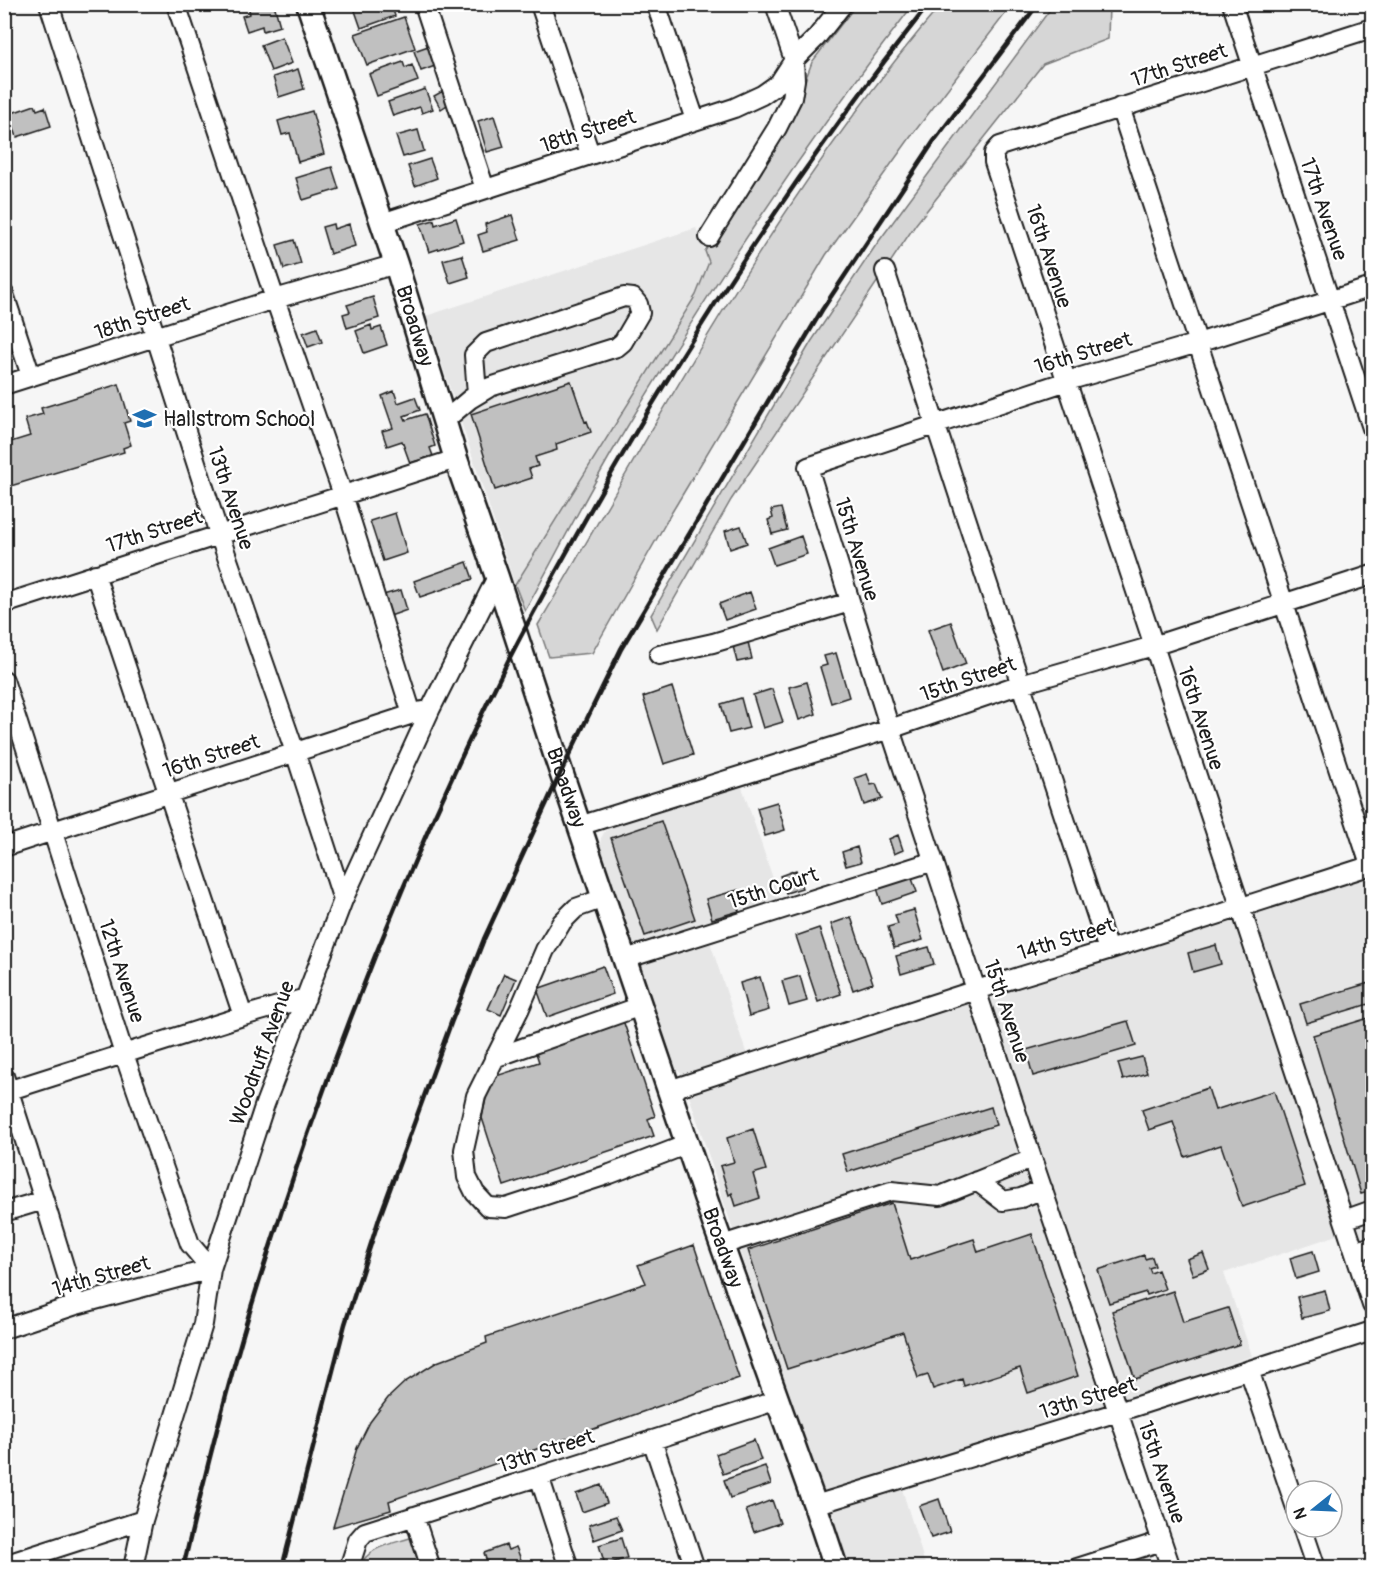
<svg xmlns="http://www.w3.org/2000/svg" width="1377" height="1572" viewBox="0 0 1377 1572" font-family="Pangolin,sans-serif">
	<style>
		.built { fill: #e6e6e6 }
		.green { fill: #d6d6d6; stroke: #797979; stroke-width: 1.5 }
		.building { fill: #c0c0c0; stroke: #1c1c1c; stroke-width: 1.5 }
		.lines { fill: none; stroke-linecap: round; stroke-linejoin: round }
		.minor-casing { stroke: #1c1c1c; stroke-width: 22 }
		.major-casing { stroke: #1c1c1c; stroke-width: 27 }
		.minor { stroke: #fff; stroke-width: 18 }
		.major { stroke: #fff; stroke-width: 22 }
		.rail { stroke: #1c1c1c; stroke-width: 4.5 }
		.labels { text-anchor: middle; stroke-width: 4.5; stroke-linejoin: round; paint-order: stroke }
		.street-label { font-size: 21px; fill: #1c1c1c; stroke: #fff }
		.poi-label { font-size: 21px; fill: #1c1c1c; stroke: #fff; text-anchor: start }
	</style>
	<rect width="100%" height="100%" fill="#f6f6f6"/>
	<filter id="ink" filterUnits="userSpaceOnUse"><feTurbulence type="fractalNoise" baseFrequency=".0167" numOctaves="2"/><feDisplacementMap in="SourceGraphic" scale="12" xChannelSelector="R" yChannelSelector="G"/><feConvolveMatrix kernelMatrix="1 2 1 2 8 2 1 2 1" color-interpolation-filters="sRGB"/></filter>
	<g filter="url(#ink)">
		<!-- built -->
		<path class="built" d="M696 228 709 261 696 295 515 585 426 316Z
			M742 787 785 914 709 939 747 1055 1372 856V1321L1367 1323 1337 1235 1224 1273 1252 1356 1089 1412 829 1493H823L818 1490 682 1074 677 1070 674 1062 600 846 601 838 605 831 613 827Z
			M902 1489 926 1567H844L830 1516 834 1509Z"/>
		<!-- green -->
		<path class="green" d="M942 4 1012 5 912 135 826 255 672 512 592 653 549 657 538 625C662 415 781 190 942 4Z
			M1054 4 1109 5 1108 39 1043 64 916 224 731 500 657 629 651 615 811 342 876 245Z
			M856 5H913C803 147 704 297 612 452 582 504 554 558 525 611L515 585 696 295 709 262 705 251 793 114 812 62Z
			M410 1538 420 1567H360C367 1547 391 1544 410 1538Z"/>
		<!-- building -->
		<path class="building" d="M252 4H274L280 26 263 31 262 26 247 31 242 16 250 14 248 6Z
			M391 4 395 16 361 28 353 5Z
			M402 4H417V5L403 9Z
			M404 17 415 48 367 65 355 34Z
			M282 37 292 63 271 71 261 45Z
			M431 45 438 65 421 71 414 51Z
			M403 62 405 68 412 65 418 81 377 96 369 74Z
			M298 69 304 89 279 97 273 77Z
			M425 89 433 109 422 113 420 107 393 116 388 102Z
			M443 91 450 103 441 109 434 96Z
			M35 105 37 110 45 107 51 126 17 137 9 114Z
			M312 111 324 154 298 162 290 133 282 135 278 121Z
			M494 116 504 147 487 152 478 121Z
			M418 130 424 151 403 157 396 136Z
			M430 159 437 178 415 186 408 166Z
			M332 167 339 189 303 200 296 178Z
			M512 215 520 240 483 251 478 235 487 232 485 224Z
			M456 218 463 241 429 252 420 224 434 220 435 225Z
			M333 224 334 229 349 224 355 246 330 254 322 227Z
			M294 240 301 264 284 269 277 245Z
			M462 255 469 277 450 283 443 260Z
			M373 297 379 318 347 328 343 314 350 312 347 305Z
			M371 325 372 330 381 327 387 345 364 353 356 331Z
			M317 328 322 342 308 347 303 333Z
			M571 381 585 422 587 421 591 432 556 444 557 450 535 457 538 466 529 469 532 478 495 490 471 414Z
			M119 384 130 421 124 423 131 445 123 448 124 452 4 488V444L30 436 25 419 43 414 41 408Z
			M394 391 398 403 415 397 420 410 404 416 406 420 425 414 435 446 430 448 433 456 410 463 402 441 387 446 382 431 393 428 382 396Z
			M781 508 787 530 772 534 768 520 773 518 771 510Z
			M395 513 407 553 383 561 370 521Z
			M741 526 747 543 730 549 725 531Z
			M801 536 807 554 774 565 768 548Z
			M467 562 473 579 420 597 414 581Z
			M401 590 407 610 390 616 383 595Z
			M750 592 756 609 725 620 719 604Z
			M951 622 966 664 943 673 928 630Z
			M748 642 752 659 737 662 733 646Z
			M836 653 849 697 831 703 820 667 827 665 824 656Z
			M807 682 816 714 799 720 789 687Z
			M672 687 693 755 664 764 643 697Z
			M772 689 783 722 763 728 753 695Z
			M741 698 749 728 729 733 721 704Z
			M867 774 871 785 876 784 882 799 864 805 855 778Z
			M777 802 785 830 765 836 757 808Z
			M661 821 695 919 645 936 611 838Z
			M898 835 903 850 894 854 889 839Z
			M857 847 861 862 846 866 842 852Z
			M796 870 802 888 786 893 780 876Z
			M911 876 917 892 882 904 877 888Z
			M738 890 740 898 736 899 739 911 712 919 706 899Z
			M914 910 923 940 894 948 888 927 898 924 895 915Z
			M851 917 873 983 853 990 831 924Z
			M819 928 841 994 818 1002 796 936Z
			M1216 945 1221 964 1193 972 1188 953Z
			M929 947 934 964 901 974 896 956Z
			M603 966 613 994 547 1017 537 989Z
			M504 974 516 979 501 1015 488 1009Z
			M800 976 807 1001 789 1006 782 981Z
			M760 977 769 1010 749 1016 740 983Z
			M1372 982V1003L1306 1023 1300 1004Z
			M1372 1017V1191L1361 1194 1313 1035Z
			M623 1020 655 1116 648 1119 654 1136 504 1186 482 1118 490 1078 539 1062 535 1050Z
			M1128 1021 1136 1046 1033 1076 1026 1050Z
			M1142 1057 1147 1073 1123 1080 1118 1063Z
			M1208 1088 1215 1110 1274 1091 1305 1186 1242 1207 1221 1145 1185 1157 1173 1122 1149 1130 1142 1110Z
			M991 1107 996 1125 848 1172 842 1154Z
			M753 1129 766 1170 753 1174 760 1198 736 1206 732 1193 729 1195 720 1166 734 1162 727 1138Z
			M892 1203 910 1260 974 1239 978 1252 1032 1234 1078 1376 1028 1393 1020 1368 964 1386 962 1379 933 1389 928 1375 918 1378 903 1332 787 1369 748 1250Z
			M694 1245 739 1378 389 1501 391 1510 333 1527 357 1448 370 1422 388 1398 405 1382 437 1362 487 1343 486 1337 646 1283 638 1265Z
			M1313 1251 1319 1272 1296 1279 1290 1258Z
			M1203 1253 1209 1269 1193 1275 1187 1259Z
			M1144 1255 1145 1259 1152 1257 1155 1266 1149 1268 1151 1273 1158 1270 1165 1289 1147 1295 1146 1292 1109 1303 1098 1270Z
			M1325 1290 1330 1311 1302 1318 1297 1297Z
			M1173 1291 1183 1322 1228 1308 1240 1344 1135 1379 1112 1311Z
			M754 1440 761 1460 723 1474 716 1454Z
			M765 1466 771 1484 730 1498 724 1480Z
			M601 1485 607 1503 582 1512 576 1494Z
			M939 1499 950 1532 931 1538 919 1506Z
			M772 1500 780 1523 754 1532 746 1510Z
			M616 1516 622 1530 594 1540 589 1525Z
			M621 1538 627 1558 605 1565 599 1545Z
			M506 1545 508 1550 516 1547 522 1562 506 1568H489L484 1553Z
			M637 1563 638 1568H620Z"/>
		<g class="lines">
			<defs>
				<path id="minor" d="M49 4 219 534 295 752 343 900
					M176 4 275 299 343 495 412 714
					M424 4 485 189
					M540 4 590 154
					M656 4 695 120
					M1232 4 1372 428
					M1372 28 1000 146 994 153V162L1372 1305
					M1120 107 1370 865
					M382 223 734 108 762 95 779 83 794 60 775 4
					M709 237 777 128 792 98 795 80 794 60 816 38 843 4
					M885 271 1108 950
					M4 294 31 376
					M4 385 275 299 396 264
					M444 421 470 399 490 387 617 347 623 342 640 313 638 304 633 298 624 297 486 343 474 355 477 394
					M95 574 243 1016
					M4 604 456 459
					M659 655 713 643 850 602
					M4 680 124 1054 190 1244 211 1269 76 1305 4 1329
					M579 826 890 729 1021 684 1153 646 1372 575
					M4 847 422 711
					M604 898 576 908 562 922 545 950 520 1008 476 1096 464 1150 467 1177 475 1193 488 1207 506 1208 610 1174 688 1144
					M625 959 934 861
					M494 1058 641 1006
					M4 1076 44 1200
					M669 1090 976 990 1108 950 1372 865
					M4 1092 243 1016 306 998
					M977 1181 1003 1201 1021 1198 1043 1189
					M4 1212 44 1200 76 1305
					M1344 1220 1372 1210
					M722 1245 891 1191 940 1196 1032 1159
					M1355 1252 1372 1246
					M1249 1370 1296 1508
					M652 1440 695 1568
					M539 1476 569 1568
					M815 1505 1118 1412 1372 1331
					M414 1516 431 1568
					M1302 1527 1316 1568
					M4 1565 143 1520
					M133 1568 143 1520 203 1324 211 1269 265 1104 343 900 431 708 497 577
					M349 1568 358 1540 365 1532 778 1400
					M1077 1568 1162 1541
					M1171 1568 1021 1126 890 729 808 467 1067 381 1198 343 1372 287"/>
				<g id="major">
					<path id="s1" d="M308 4 396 264 456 459 497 577 556 757 714 1223 815 1505 836 1568"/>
				</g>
			</defs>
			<!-- minor casing -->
			<use href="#minor" class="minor-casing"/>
			<!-- major casing -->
			<use href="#major" class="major-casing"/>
			<!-- minor -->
			<use href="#minor" class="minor"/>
			<!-- major -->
			<use href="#major" class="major"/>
			<!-- rail -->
			<path class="rail" d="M183 1568C205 1474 228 1380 257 1288 324 1073 407 862 508 661 541 596 578 532 614 469 708 307 812 151 929 4
				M282 1568 345 1324 380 1216 451 1023 484 939 561 772 621 649 822 310 934 141 1038 4"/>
		</g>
	</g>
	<!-- icons -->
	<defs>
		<symbol id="school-bare" viewBox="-9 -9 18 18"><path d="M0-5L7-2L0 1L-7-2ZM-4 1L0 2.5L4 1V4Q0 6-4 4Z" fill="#1f6fb2" stroke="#fff" stroke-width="2.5" paint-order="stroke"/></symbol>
	</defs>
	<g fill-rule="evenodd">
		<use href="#school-bare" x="128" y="402" width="33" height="33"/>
	</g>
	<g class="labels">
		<!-- street labels -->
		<g class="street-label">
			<text transform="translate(1179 65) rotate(-18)" y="7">17th Street</text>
			<text transform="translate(588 131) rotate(-18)" y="7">18th Street</text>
			<text transform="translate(1324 209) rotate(71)" y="7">17th Avenue</text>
			<text transform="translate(1049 256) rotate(72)" y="7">16th Avenue</text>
			<text transform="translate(142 318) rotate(-18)" y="7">18th Street</text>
			<text dy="7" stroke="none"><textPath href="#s1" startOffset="339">Broadway</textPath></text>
			<text transform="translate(1083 353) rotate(-17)" y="7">16th Street</text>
			<text transform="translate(231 498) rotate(72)" y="7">13th Avenue</text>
			<text transform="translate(154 531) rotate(-18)" y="7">17th Street</text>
			<text transform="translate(857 549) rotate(73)" y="7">15th Avenue</text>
			<text transform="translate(968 679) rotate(-19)" y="7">15th Street</text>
			<text transform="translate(1201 718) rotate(72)" y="7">16th Avenue</text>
			<text transform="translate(211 756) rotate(-18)" y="7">16th Street</text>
			<text dy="7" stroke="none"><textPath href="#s1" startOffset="825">Broadway</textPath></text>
			<text transform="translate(773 888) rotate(-18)" y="7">15th Court</text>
			<text transform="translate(1066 939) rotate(-17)" y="7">14th Street</text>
			<text transform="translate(122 971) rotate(72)" y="7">12th Avenue</text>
			<text transform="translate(1007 1011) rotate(72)" y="7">15th Avenue</text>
			<text transform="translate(262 1053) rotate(-70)" y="7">Woodruff Avenue</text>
			<text dy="7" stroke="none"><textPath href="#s1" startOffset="1311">Broadway</textPath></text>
			<text transform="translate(101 1276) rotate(-16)" y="7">14th Street</text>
			<text transform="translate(1088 1398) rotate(-17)" y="7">13th Street</text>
			<text transform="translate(546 1451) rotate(-18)" y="7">13th Street</text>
			<text transform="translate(1162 1472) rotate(71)" y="7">15th Avenue</text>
		</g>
		<!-- poi labels -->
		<g class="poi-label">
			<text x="163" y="426">Hallstrom School</text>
		</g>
	</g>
	<!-- margin -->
	<rect width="1377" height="1572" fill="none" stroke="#fff" stroke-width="24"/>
	<rect x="12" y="12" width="1353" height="1548" fill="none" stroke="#1c1c1c" stroke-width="2" filter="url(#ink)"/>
	<!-- north arrow -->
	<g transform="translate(1314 1509) rotate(252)"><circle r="28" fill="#ffffff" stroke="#a4a4a4" stroke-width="1.5"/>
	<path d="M0-4.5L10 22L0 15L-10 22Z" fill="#1f6fb2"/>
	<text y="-9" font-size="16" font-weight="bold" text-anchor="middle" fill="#1c1c1c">N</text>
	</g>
</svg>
